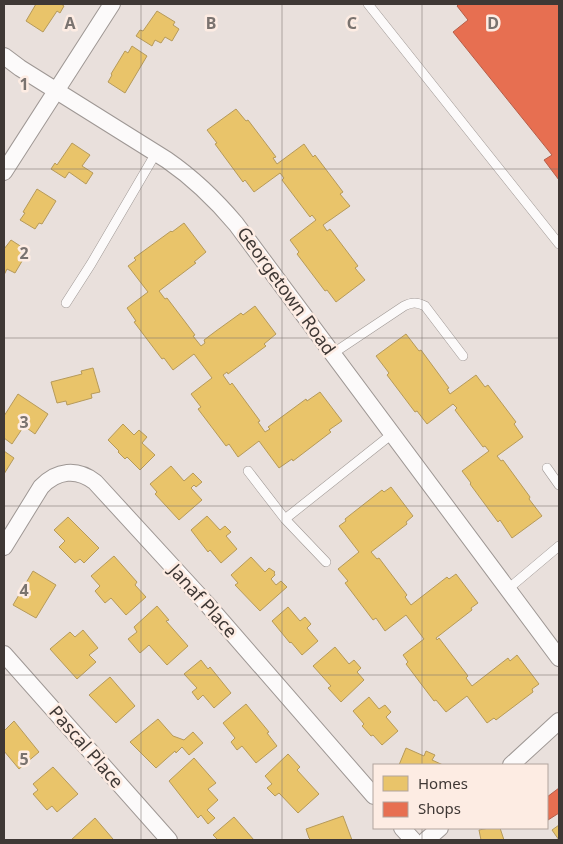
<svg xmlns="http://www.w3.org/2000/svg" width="563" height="844" viewBox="0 0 563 844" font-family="'Noto Sans',sans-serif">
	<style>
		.homes { fill: #e9c46a; stroke: #b69a5a }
		.shops { fill: #e76f51; stroke: #b55e49 }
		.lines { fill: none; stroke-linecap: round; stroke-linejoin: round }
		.lane-casing { stroke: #9e9794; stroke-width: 10 }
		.street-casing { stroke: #9e9794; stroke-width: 18 }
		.lane { stroke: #fcfafa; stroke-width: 9 }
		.street { stroke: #fcfafa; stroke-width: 16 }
		.grid { fill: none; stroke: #7a736f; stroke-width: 1; stroke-opacity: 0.55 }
		.labels { text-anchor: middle; stroke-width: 5; stroke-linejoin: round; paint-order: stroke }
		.street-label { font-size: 18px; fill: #3f3835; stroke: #fdece3 }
		.grid-label { font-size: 16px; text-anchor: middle; font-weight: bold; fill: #7a736f; stroke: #fdece3; stroke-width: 5; stroke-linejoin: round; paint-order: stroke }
	</style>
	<rect width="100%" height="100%" fill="#e9e0dc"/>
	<!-- homes -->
	<path class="homes" d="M36 4H61L64 6 60 13 57 11 43 32 26 21Z
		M157 11 175 22 173 25 179 29 172 41 165 37 161 43 155 40 152 46 136 36 140 30 143 31Z
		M132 46 147 56 125 93 108 82 112 75 111 74 125 51 128 53Z
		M236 109 246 121 248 120 276 157 273 158 277 164 304 144 313 157 315 155 343 192 340 194 350 206 323 225 327 231 330 229 358 266 355 268 365 280 336 302 327 290 325 291 297 254 299 252 290 240 316 220 312 215 310 217 282 180 284 178 280 173 254 192 245 180 243 182 215 144 217 143 207 130Z
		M72 143 90 155 82 166 93 173 86 184 69 172 65 178 51 169 55 163 57 165Z
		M37 189 56 201 42 224 39 223 35 229 20 220 25 213 23 212Z
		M184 223 206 252 194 262 196 263 159 291 165 299 167 298 186 323 195 335 193 336 201 346 205 343 204 340 216 331 241 313 243 315 255 306 276 334 264 344 266 346 228 374 227 372 223 375 230 385 232 383 260 421 258 422 265 432 270 429 268 427 306 399 307 401 320 392 342 421 329 430 331 432 293 461 292 459 279 468 259 441 238 457 229 444 226 446 198 409 201 407 191 394 212 378 194 354 173 370 164 358 162 359 134 322 136 321 127 308 148 292 128 266 136 260 134 258 171 231 172 232Z
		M11 240 28 251 15 273 7 269 4 275V249Z
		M406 334 419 351 421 350 449 388 447 389 450 394 476 375 485 387 488 385 516 422 514 424 523 437 497 456 501 461 503 460 530 497 529 499 542 516 512 538 500 520 498 522 470 484 471 483 462 471 489 451 485 446 483 447 455 410 457 408 453 404 427 424 417 411 415 412 387 375 389 373 376 356Z
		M93 368 100 392 91 394 92 398 67 405 66 401 57 403 51 382 82 374 81 371Z
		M18 394 48 414 35 434 24 426 12 444 4 438V416Z
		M123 424 134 435 139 430 147 437 142 443 155 455 140 470 127 457 125 459 118 452 119 451 108 440Z
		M4 451 14 458 4 474Z
		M171 466 184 481 193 473 202 482 196 487 194 485 191 488 202 500 179 520 155 494 157 492 150 484Z
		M391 487 413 516 406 522 407 524 371 552 377 559 379 558 407 595 405 597 411 605 447 577 449 579 456 574 478 603 471 608 472 610 436 638 437 640 439 638 468 676 466 678 472 686 508 658 510 661 517 655 539 684 532 689 533 692 496 720 494 718 487 723 467 696 446 712 436 700 434 701 406 664 408 662 403 655 424 639 406 615 385 631 376 618 373 620 345 583 348 581 338 569 359 552 339 526 346 521 345 519 382 490 384 492Z
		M207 516 220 530 225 526 231 532 226 536 237 549 221 563 210 550 208 552 191 530Z
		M68 517 99 548 84 563 80 559 75 563 59 547 65 541 54 530Z
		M114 556 137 582 135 585 146 597 126 615 111 598 105 603 95 591 100 586 91 576Z
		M251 557 265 572 269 568 275 572 274 573 275 575 271 579 276 585 281 581 287 587 260 611 235 585 238 583 231 575Z
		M33 571 56 585 36 618 13 605Z
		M157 606 169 620 166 621 188 646 167 665 149 645 140 653 128 639 137 632 134 627Z
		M288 607 300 621 305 617 311 624 307 628 318 641 302 655 291 642 290 643 272 621Z
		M83 630 98 648 89 655 96 662 77 679 50 649 70 632 75 637Z
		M335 647 349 664 354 660 361 668 357 672 364 680 341 702 328 688 331 686 313 666Z
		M201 660 208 669 210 667 231 693 214 708 203 695 198 700 192 692 197 688 184 674Z
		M110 677 135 706 116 723 89 695Z
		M369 697 379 709 385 705 391 712 386 717 398 731 382 745 373 735 371 736 362 726 364 724 353 711Z
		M246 704 269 732 267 733 277 746 256 763 242 746 237 750 231 742 235 738 223 723Z
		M158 719 173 736 184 740 193 732 203 743 189 755 182 747 176 753 175 751 156 768 130 742Z
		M14 721 39 752 19 769 4 751V731Z
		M406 748 424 756 426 751 435 755 432 760 443 765H399Z
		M288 754 300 767 297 770 319 794 298 813 279 793 275 796 267 788 272 784 265 776Z
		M194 758 216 783 208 789 218 800 207 810 215 818 208 824 201 815 198 818 169 781Z
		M53 767 78 794 57 812 52 806 47 810 33 794 38 790 33 784Z
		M343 816 352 840H311L309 838 306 829Z
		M234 817 254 840H218L213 835Z
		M95 818 113 839 111 840H71Z
		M559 825V840L552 830Z
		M489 828H500L504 840H481L479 830Z"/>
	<!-- shops -->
	<path class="shops" d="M459 4H559V180L544 160 552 155 453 32 468 20 457 6Z
		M559 788V813L548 820 547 797Z"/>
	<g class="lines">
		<defs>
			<path id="lane" d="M368 4 559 244
				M66 303 91 264 156 153
				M332 354 404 306C412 302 417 302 425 306L463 356
				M547 468 559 485
				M248 471 285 519 326 562
				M285 519 392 434
				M508 589 559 546"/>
			<path id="street" d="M4 56 20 68 167 160C193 178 215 199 236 224L559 658
				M4 172 112 4
				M4 547 41 487C57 470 77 468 95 482L206 603 374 796
				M4 654 169 840
				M511 765 559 721
				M402 828 413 840
				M426 840 440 828"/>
		</defs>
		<!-- lane casing -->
		<use href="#lane" class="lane-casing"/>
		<!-- street casing -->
		<use href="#street" class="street-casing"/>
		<!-- lane -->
		<use href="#lane" class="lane"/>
		<!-- street -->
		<use href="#street" class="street"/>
	</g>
	<!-- grid -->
	<path class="grid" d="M141 4V840M282 4V840M422 4V765M4 169H559M4 338H559M4 506H559M4 675H559M422 828V840"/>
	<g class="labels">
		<!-- street labels -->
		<g class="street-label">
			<text transform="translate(286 291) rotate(54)" y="6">Georgetown Road</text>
			<text transform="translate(203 601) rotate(48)" y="6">Janaf Place</text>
			<text transform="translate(86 747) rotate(49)" y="6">Pascal Place</text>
		</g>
	</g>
	<g class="grid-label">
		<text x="70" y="29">A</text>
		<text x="211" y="29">B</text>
		<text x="352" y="29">C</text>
		<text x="493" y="29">D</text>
		<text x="24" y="90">1</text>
		<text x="24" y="259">2</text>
		<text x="24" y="428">3</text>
		<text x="24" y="596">4</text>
		<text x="24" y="765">5</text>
	</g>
	<!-- border -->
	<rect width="563" height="844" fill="none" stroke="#3f3835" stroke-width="10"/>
	<!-- legend -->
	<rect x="373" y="764" width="175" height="65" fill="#fdece3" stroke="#b1a49d"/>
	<rect x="383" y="776" width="25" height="15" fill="#e9c46a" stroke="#b1a49d"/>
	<text x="418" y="789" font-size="15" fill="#3f3835">Homes</text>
	<rect x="383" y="802" width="25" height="15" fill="#e76f51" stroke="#b1a49d"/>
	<text x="418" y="814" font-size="15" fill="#3f3835">Shops</text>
</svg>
